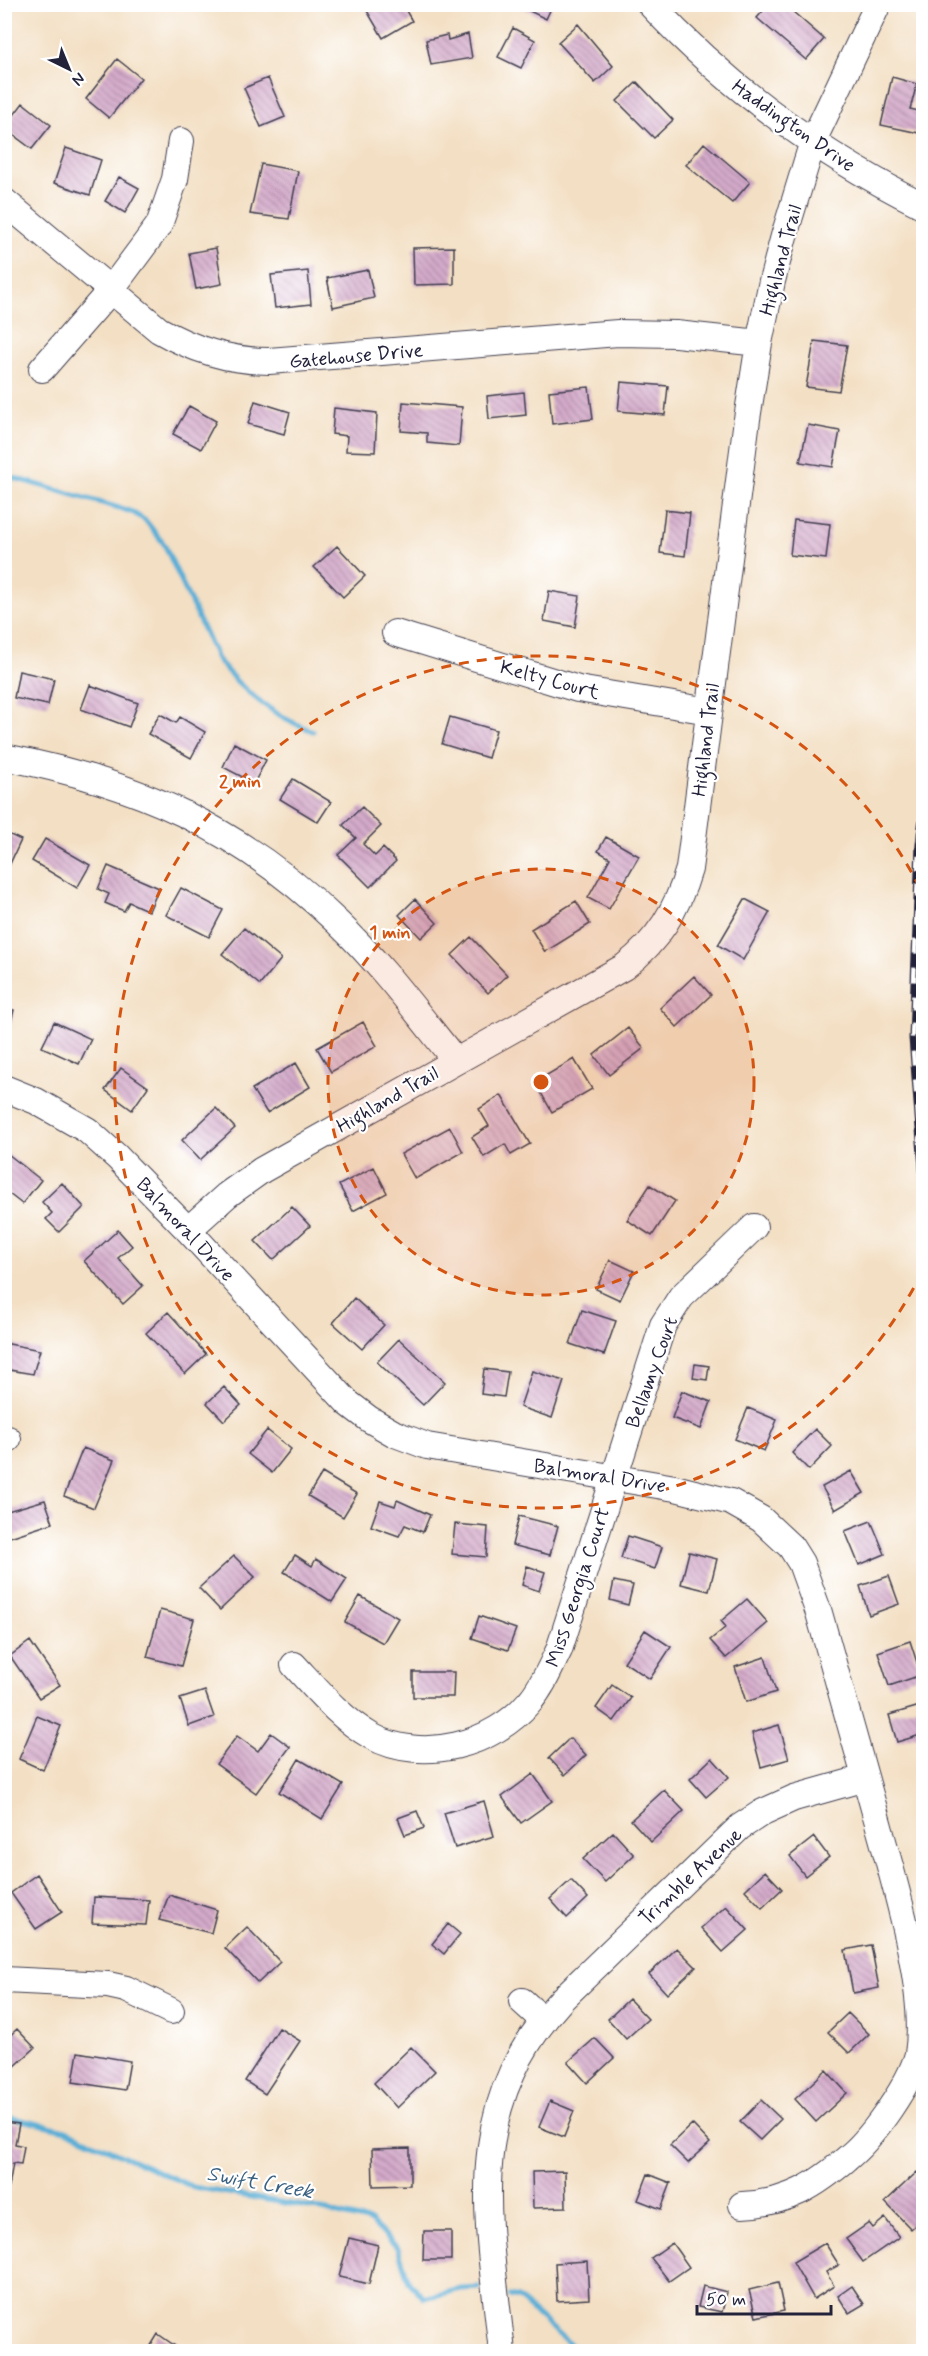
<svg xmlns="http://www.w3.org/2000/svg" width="928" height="2356" viewBox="0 0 928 2356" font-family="Mynerve,sans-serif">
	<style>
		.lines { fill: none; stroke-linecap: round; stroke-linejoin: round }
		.stream { stroke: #5aaed6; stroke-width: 5 }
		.building { fill: url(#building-back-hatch) }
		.minor-casing { stroke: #413e4f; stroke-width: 28 }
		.minor { stroke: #fff; stroke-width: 26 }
		.rail-casing { stroke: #22223b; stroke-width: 7 }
		.rail { stroke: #fff; stroke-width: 4.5; stroke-dasharray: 14; stroke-linecap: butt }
		.ring { fill: none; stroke: #d45411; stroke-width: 3; stroke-dasharray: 10 8 }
		.labels { text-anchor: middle; stroke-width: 4.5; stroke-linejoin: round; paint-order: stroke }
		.street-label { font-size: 20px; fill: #22223b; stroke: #fff }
		.water-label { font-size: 21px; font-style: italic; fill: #3b6181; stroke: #fff }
		.centre { fill: #d45411; stroke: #fff; stroke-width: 3 }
		.ring-label { font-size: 18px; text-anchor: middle; font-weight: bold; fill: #d45411; stroke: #fff; stroke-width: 4.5; stroke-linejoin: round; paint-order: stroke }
	</style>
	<defs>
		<pattern id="building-back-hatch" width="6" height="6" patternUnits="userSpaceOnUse" patternTransform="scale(1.5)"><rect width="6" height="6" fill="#d4aaca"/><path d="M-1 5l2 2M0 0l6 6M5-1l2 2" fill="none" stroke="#ac8aa5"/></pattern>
	</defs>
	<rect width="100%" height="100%" fill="#fff"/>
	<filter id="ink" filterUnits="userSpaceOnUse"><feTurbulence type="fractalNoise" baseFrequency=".0167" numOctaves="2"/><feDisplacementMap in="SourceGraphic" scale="12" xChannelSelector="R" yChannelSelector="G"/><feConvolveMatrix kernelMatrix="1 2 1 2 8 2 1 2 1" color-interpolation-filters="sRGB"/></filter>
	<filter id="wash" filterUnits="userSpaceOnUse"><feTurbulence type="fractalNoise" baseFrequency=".008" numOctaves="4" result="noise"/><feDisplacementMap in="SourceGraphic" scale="24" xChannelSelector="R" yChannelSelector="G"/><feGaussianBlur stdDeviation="1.35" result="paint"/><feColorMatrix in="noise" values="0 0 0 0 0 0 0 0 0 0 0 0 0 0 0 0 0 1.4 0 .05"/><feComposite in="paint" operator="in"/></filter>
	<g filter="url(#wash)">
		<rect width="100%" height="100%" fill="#f3dfc3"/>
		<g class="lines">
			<!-- stream -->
			<path class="stream" d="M4 475 116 507 132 512 146 521 164 544 217 659C241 690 276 718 313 731
				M4 2116 66 2130 193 2187 314 2208 371 2222 398 2248 409 2282 424 2298 461 2289 479 2288
				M510 2296 518 2298 579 2352"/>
		</g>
		<g id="blocks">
			<!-- building -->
			<path class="building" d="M363 4H402L412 21 383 38Z
				M515 4H553L546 19Z
				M769 4H784L824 39 806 60 757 18Z
				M578 24 613 66 595 83 558 42Z
				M513 28 535 40 521 68 498 57Z
				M468 34 472 58 431 65 426 40 447 35 448 40Z
				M117 59 141 78 109 118 86 99Z
				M892 77 917 84 910 109 923 112 919 133 881 125Z
				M268 78 285 117 261 127 244 88Z
				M637 82 673 120 654 138 617 101Z
				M23 103 51 125 32 149 4 128Z
				M704 143 750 182 732 203 686 165Z
				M66 148 101 160 90 195 54 183Z
				M261 164 298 171 289 219 250 214Z
				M119 177 139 188 125 213 105 201Z
				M454 247V284L414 285 413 248Z
				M216 248 222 284 196 289 189 253Z
				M368 270 374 298 333 307 327 278Z
				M308 271 311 304 275 308 271 275Z
				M814 341 847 345 839 391 806 387Z
				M621 382 668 386 665 415 618 411Z
				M589 387 593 419 552 424 549 391Z
				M524 392 526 415 489 419 487 396Z
				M255 401 290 412 284 434 248 424Z
				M403 402 462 407 459 446 427 443V433L401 431Z
				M189 406 216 421 201 449 173 434Z
				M334 408 377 413 375 452 346 451 347 436 332 434Z
				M808 425 840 431 833 467 800 462Z
				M665 510 690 513 685 556 660 553Z
				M794 520 830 524 826 559 790 555Z
				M337 546 365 576 343 597 314 567Z
				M549 591 580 596 575 627 544 621Z
				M19 671 54 679 48 705 14 698Z
				M90 685 138 703 129 727 81 709Z
				M160 714 176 723 180 717 205 732 191 758 148 734Z
				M450 717 496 730 488 758 442 744Z
				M234 743 266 760 254 783 223 767Z
				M293 779 331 802 318 822 280 799Z
				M362 807 381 826 363 844 375 856 383 848 396 861 370 887 338 855 356 838 343 825Z
				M4 832 21 840 8 868 4 867Z
				M606 837 639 856 609 909 588 898 610 858 598 851Z
				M45 839 90 865 77 888 32 861Z
				M108 866 159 888 149 911 129 902 124 911 105 903 109 894 98 889Z
				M181 888 223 910 209 937 166 915Z
				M415 899 437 923 421 938 399 915Z
				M745 899 770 912 743 960 718 945Z
				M576 901 590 924 545 952 531 929Z
				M244 928 281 959 260 985 222 954Z
				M471 937 507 975 488 993 452 955Z
				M694 976 711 995 677 1027 660 1008Z
				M4 991 9 992 5 1008H4Z
				M4 1008 14 1010 9 1029 4 1028Z
				M54 1022 91 1039 79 1064 42 1047Z
				M363 1022 377 1046 331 1072 317 1048Z
				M628 1028 644 1048 609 1075 594 1055Z
				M574 1059 592 1089 552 1112 535 1082Z
				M296 1063 310 1087 267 1113 252 1089Z
				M121 1068 148 1087 132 1110 105 1090Z
				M501 1095 530 1144 511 1155 505 1144 484 1157 472 1137 489 1126 479 1109Z
				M216 1108 235 1128 200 1160 182 1140Z
				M450 1127 463 1152 415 1179 401 1154Z
				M8 1154 41 1180 22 1204 4 1190V1158Z
				M374 1167 387 1193 353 1211 339 1185Z
				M62 1183 84 1207 59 1232 46 1219 52 1213 42 1202Z
				M650 1185 675 1201 652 1236 627 1220Z
				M292 1207 310 1226 273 1260 255 1241Z
				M118 1230 132 1246 118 1258 143 1286 123 1304 84 1261Z
				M610 1260 634 1271 620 1300 596 1289Z
				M354 1298 384 1325 362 1349 333 1323Z
				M582 1310 616 1321 604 1355 570 1344Z
				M168 1312 206 1354 185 1374 146 1333Z
				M399 1339 445 1382 423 1405 377 1362Z
				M4 1343 40 1350 33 1374 4 1369Z
				M695 1364 709 1366 707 1380 693 1378Z
				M484 1369 508 1372 504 1397 481 1394Z
				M532 1371 564 1381 552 1418 520 1407Z
				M224 1387 241 1405 224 1421 207 1403Z
				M682 1391 711 1402 701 1429 672 1418Z
				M748 1408 777 1420 764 1451 735 1439Z
				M815 1429 832 1446 809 1470 792 1453Z
				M267 1430 291 1449 272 1473 248 1454Z
				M83 1448 114 1460 94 1508 64 1496Z
				M851 1471 864 1493 835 1510 822 1487Z
				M322 1473 357 1494 343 1517 308 1496Z
				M45 1500 53 1523 4 1539V1512Z
				M397 1500 430 1515 423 1532 405 1525 399 1536 371 1526 380 1501 395 1506Z
				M519 1516 558 1526 550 1555 512 1545Z
				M871 1521 885 1554 859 1565 845 1531Z
				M455 1524 488 1527 486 1557 452 1554Z
				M628 1536 662 1547 655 1569 621 1558Z
				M689 1552 717 1559 709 1591 681 1584Z
				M295 1555 312 1566 316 1559 347 1579 332 1602 284 1572Z
				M234 1556 255 1577 220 1610 199 1588Z
				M527 1566 545 1572 539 1591 522 1585Z
				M889 1576 899 1604 869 1615 860 1586Z
				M614 1581 633 1585 628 1605 610 1600Z
				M360 1596 398 1618 383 1643 345 1622Z
				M747 1599 768 1623 726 1658 710 1640 726 1627 721 1621Z
				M160 1610 194 1619 181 1666 147 1657Z
				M479 1616 516 1629 508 1650 472 1638Z
				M645 1630 671 1647 650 1679 624 1662Z
				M30 1641 60 1685 39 1698 10 1656Z
				M910 1641 921 1675 889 1686 878 1652Z
				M765 1657 776 1692 746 1702 735 1667Z
				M413 1672H454L453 1697H413Z
				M612 1685 631 1698 614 1721 596 1708Z
				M205 1691 214 1717 189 1726 180 1699Z
				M920 1706 924 1718V1734L897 1742 889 1715Z
				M37 1716 61 1726 43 1770 19 1759Z
				M779 1725 789 1759 761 1767 752 1733Z
				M271 1733 290 1747 256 1793 216 1764 237 1736 258 1751Z
				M570 1738 586 1755 565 1775 549 1758Z
				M924 1757V1775H923L918 1758Z
				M712 1758 729 1777 706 1797 690 1779Z
				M299 1759 343 1785 322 1819 279 1792Z
				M533 1774 552 1801 521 1823 502 1797Z
				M664 1790 684 1811 651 1842 631 1820Z
				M484 1801 494 1836 455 1848 444 1813Z
				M417 1811 424 1828 405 1835 398 1818Z
				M613 1832 634 1855 605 1882 583 1859Z
				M814 1837 829 1857 805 1876 790 1856Z
				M765 1871 782 1889 762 1908 745 1890Z
				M37 1874 62 1912 36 1929 11 1893Z
				M571 1880 588 1898 567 1918 550 1899Z
				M169 1895 217 1910 211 1933 159 1920Z
				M94 1897 149 1900 146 1925 92 1923Z
				M726 1906 748 1930 723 1952 701 1928Z
				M448 1924 460 1934 444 1954 432 1944Z
				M247 1927 280 1962 258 1983 225 1948Z
				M871 1945 879 1988 853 1993 845 1950Z
				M677 1948 696 1967 667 1994 649 1974Z
				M629 1999 648 2019 626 2039 608 2019Z
				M848 2013 869 2034 849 2053 828 2032Z
				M279 2028 300 2041 265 2094 245 2081Z
				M17 2029 35 2048 4 2076V2041Z
				M595 2038 614 2058 587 2083 568 2062Z
				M411 2047 435 2071 397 2108 374 2083Z
				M78 2052 130 2061 125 2090 73 2082Z
				M826 2070 847 2093 816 2122 795 2099Z
				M761 2100 781 2119 760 2140 740 2122Z
				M550 2101 574 2111 564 2137 539 2127Z
				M4 2122 19 2124 15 2144 24 2146 21 2164 13 2163 9 2187 4 2186Z
				M692 2124 710 2143 688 2163 670 2145Z
				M410 2148V2185L373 2186 372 2149Z
				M565 2171 566 2207 533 2208 532 2172Z
				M917 2172 924 2179V2217L911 2229 885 2202Z
				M648 2174 671 2183 661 2209 638 2200Z
				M885 2218 899 2237 863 2262 846 2239 869 2223 873 2228Z
				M424 2231H451V2260H423Z
				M349 2238 378 2245 369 2284 339 2277Z
				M672 2243 689 2267 669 2281 651 2258Z
				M825 2243 839 2265 826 2272 834 2286 814 2299 793 2262Z
				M587 2261 589 2299 557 2301 555 2263Z
				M778 2283 784 2311 756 2317 749 2290Z
				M703 2286 727 2292 722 2312 698 2307Z
				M852 2286 864 2304 849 2313 838 2296Z
				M158 2334 178 2348 176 2352H147Z"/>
		</g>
	</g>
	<g filter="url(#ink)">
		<use href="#blocks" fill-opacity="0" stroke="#413e4f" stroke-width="1.5"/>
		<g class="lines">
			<defs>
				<path id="minor" d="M650 4C728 88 821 155 924 206
					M4 201 159 330C194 350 229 361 269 361L618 333 676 334 759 343
					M42 369 110 291 159 225 175 179 181 141
					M395 633 578 689 709 711
					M4 757C136 782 240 828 337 922 381 964 417 1013 455 1060
					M4 1088 36 1101 87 1130 117 1157 188 1230 348 1403 369 1419 395 1434 427 1446 675 1488 731 1502 761 1519 791 1547 801 1563 819 1613C839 1683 858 1753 878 1823 895 1885 928 1992 918 2054 910 2084 874 2135 851 2155 816 2186 788 2203 742 2205
					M188 1230 227 1195 262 1170 624 967C658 941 677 910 689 869L747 419 759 343 772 281 784 236 813 141 878 4
					M4 1438 8 1439
					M294 1665C318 1691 340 1718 371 1736 422 1764 494 1745 530 1701 543 1686 550 1668 559 1650L663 1325 681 1297 754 1227
					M4 1980 108 1985 126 1989 171 2011
					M522 2001 543 2020
					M502 2352C488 2217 461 2109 562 1999L740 1827 763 1812 794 1798 865 1778"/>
			</defs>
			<!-- minor casing -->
			<use href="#minor" class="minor-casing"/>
			<!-- minor -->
			<use href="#minor" class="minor"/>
			<defs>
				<path id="rail" d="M924 800 919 844 912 1038 924 1194"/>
			</defs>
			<!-- rail casing -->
			<use href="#rail" class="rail-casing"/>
			<!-- rail -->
			<use href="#rail" class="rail"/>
		</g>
	</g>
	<!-- distance rings -->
	<circle cx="541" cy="1082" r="213" fill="#d45411" fill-opacity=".12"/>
	<g class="ring">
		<circle cx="541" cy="1082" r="213"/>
		<path d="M922 1272A426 426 0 1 1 922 892"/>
	</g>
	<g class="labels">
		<!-- street labels -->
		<g class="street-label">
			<text transform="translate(794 125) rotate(35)" y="7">Haddington Drive</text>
			<text transform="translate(780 260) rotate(-75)" y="7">Highland Trail</text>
			<text transform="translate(356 355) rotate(-5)" y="7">Gatehouse Drive</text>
			<text transform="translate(550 679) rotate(15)" y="7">Kelty Court</text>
			<text transform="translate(705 740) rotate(-83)" y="7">Highland Trail</text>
			<text transform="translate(387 1099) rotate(-30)" y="7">Highland Trail</text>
			<text transform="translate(186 1229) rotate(47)" y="7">Balmoral Drive</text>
			<text transform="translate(651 1372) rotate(-70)" y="7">Bellamy Court</text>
			<text transform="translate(600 1475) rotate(9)" y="7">Balmoral Drive</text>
			<text transform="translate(577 1587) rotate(-72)" y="7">Miss Georgia Court</text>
			<text transform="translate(690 1876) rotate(-43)" y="7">Trimble Avenue</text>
		</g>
		<!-- water labels -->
		<g class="water-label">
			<text transform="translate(260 2182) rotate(10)" y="7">Swift Creek</text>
		</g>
	</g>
	<circle cx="541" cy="1082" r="9" class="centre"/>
	<g class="ring-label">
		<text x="240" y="787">2 min</text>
		<text x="390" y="938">1 min</text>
	</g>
	<!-- margin -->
	<rect width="928" height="2356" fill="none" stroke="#fff" stroke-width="24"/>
	<!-- north arrow -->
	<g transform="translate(69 69) rotate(137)" stroke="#ffffff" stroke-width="4.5" paint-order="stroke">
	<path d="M0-4.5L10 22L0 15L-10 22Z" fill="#22223b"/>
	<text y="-9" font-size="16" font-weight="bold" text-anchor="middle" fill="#22223b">N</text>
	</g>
	<!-- scale -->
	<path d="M697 2305v9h134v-9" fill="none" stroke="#22223b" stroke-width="3"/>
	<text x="706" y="2305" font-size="18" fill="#22223b" stroke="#ffffff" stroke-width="4.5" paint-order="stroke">50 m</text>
</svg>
